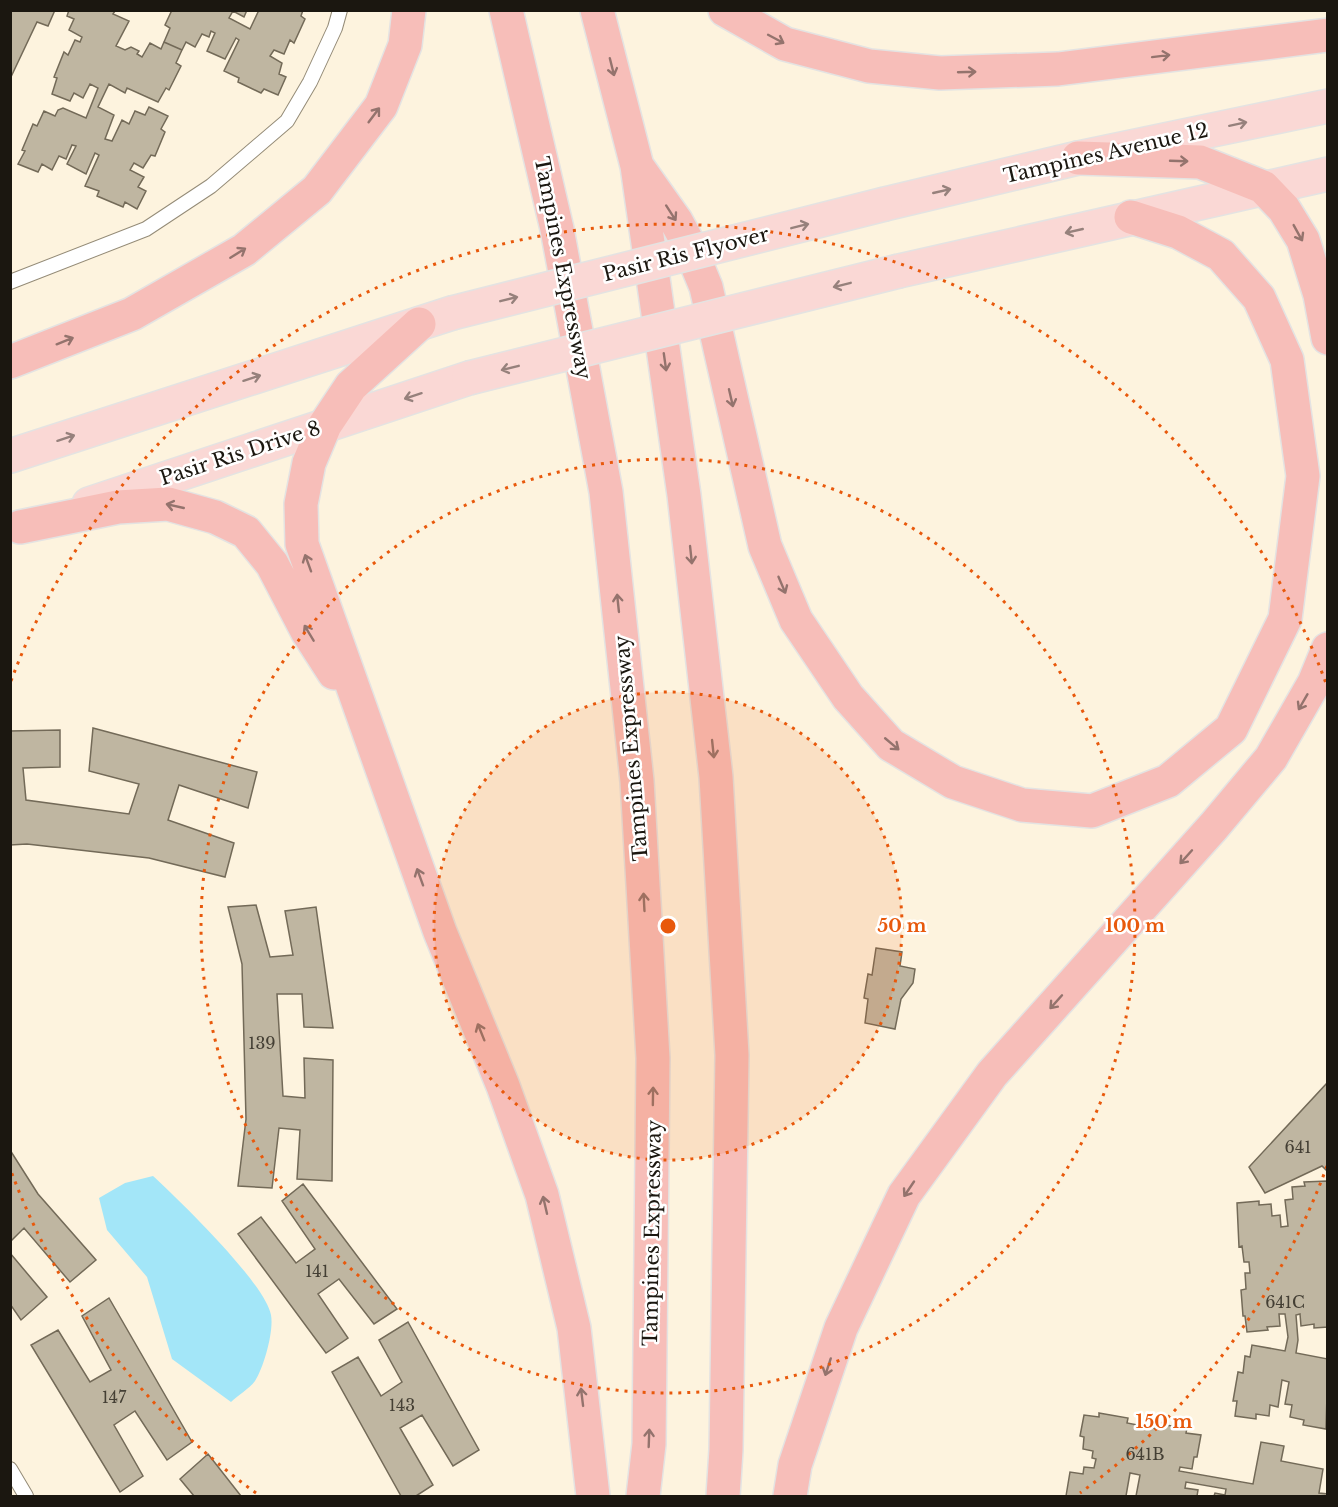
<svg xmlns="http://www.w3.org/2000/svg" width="1338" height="1507" viewBox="0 0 1338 1507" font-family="'Libre Baskerville',serif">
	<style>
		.water { fill: #a3e6f8 }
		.building { fill: #bfb6a1; stroke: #736a58; stroke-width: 1.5 }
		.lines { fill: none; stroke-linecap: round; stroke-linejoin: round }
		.service-casing { stroke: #948b77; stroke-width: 16 }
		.primary-casing { stroke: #e4e3e2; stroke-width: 36 }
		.motorway-casing { stroke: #e4e3e2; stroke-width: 36 }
		.service { stroke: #fff; stroke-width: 14 }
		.primary { stroke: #fad8d5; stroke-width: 33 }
		.motorway { stroke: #f7beb9; stroke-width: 33 }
		.primary-bridge-casing { stroke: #e4e3e2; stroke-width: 36; stroke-linecap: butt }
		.primary-bridge { stroke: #fad8d5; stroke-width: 33 }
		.oneway { stroke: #94736d }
		.oneway2 { stroke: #96817c }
		.ring { fill: none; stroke: #e8590c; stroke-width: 3; stroke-dasharray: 3 6 }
		.labels { text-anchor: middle; stroke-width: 5; stroke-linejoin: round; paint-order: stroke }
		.number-label { font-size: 16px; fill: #443f34 }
		.street-label { font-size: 20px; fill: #1b1710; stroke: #fff }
		.centre { fill: #e8590c; stroke: #fff; stroke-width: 3 }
		.ring-label { font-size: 18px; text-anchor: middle; font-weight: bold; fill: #e8590c; stroke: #fff; stroke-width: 5; stroke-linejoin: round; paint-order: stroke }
	</style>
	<rect width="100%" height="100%" fill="#fdf3de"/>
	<!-- water -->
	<path class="water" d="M153 1176C179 1200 265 1283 271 1315 274 1331 264 1367 255 1381 249 1389 238 1395 231 1402L172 1359 147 1277 107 1230 99 1198 125 1183Z"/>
	<!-- building -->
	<path class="building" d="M10 10H55L48 26 37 22 10 79Z
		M69 10 115 11 113 14 129 21 116 46 125 50 131 47 139 51 137 54 142 57 150 43 161 49 164 42 182 50 176 63 181 66 169 90 166 88 158 102 127 88 125 93 109 84 98 107 114 115 105 139 112 141 122 120 129 124 135 111 145 115 149 107 168 116 161 129 165 132 155 156 151 155 143 168 134 163 130 170 144 177 138 187 146 191 137 209 125 202 123 207 97 196 99 191 85 186 99 155 95 153 86 174 67 164 76 146 72 145 66 159 59 156 52 170 42 164 38 172 18 164 25 151 22 150 33 124 37 126 44 111 55 116 58 110 63 108 86 118 98 88 90 84 83 98 74 93 70 101 52 94 57 78 54 77 64 52 68 55 75 40 80 42 82 37 69 30 74 19 67 16Z
		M172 10H247L244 17 233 11 229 18 250 29 259 10H303L301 16 305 19 294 43 290 40 284 54 274 50 270 56 282 63 279 74 286 77 278 95 264 89 261 93 238 82 239 78 224 71 239 40 236 38 225 59 207 51 215 33 211 31 209 37 202 34 195 47 186 42 182 50 164 42 170 28 165 25Z
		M93 728 257 772 248 808 179 785 168 820 234 843 225 877 149 858 27 844 10 845V731L60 730V767L23 768 26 800 129 814 139 784 89 771Z
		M256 905 270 957 293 955 285 911 316 907 333 1028 304 1027 302 994H277L283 1096 305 1098 304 1058 333 1060 332 1181 297 1179 300 1130 279 1128 272 1188 238 1186 246 1119 242 964 228 907Z
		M876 948 902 952 900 966 915 969 913 983 901 999 895 1029 865 1023 868 999 864 998 868 974 872 975Z
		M1328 1082V1172L1322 1166 1265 1193 1249 1167Z
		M10 1150 38 1194 96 1260 70 1282 24 1228 10 1242Z
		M1327 1181 1328 1327 1314 1328V1324L1301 1326 1300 1314 1296 1315 1298 1340 1296 1353 1328 1359 1326 1429 1303 1425 1304 1420 1290 1417 1292 1405 1285 1404 1289 1382 1282 1380 1278 1407 1270 1405 1269 1416 1256 1414V1419L1235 1416 1237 1401H1233L1238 1372 1243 1373 1245 1356 1250 1357 1252 1345 1285 1351 1288 1337 1285 1314H1279L1280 1326 1267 1327 1268 1330 1247 1332 1245 1316H1243L1241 1290 1246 1289 1245 1273H1250L1249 1262H1244L1242 1246 1239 1247 1237 1203 1259 1201V1205L1271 1204 1272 1216 1280 1215 1281 1227 1288 1226 1285 1200 1293 1199 1292 1187 1305 1186 1304 1182Z
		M303 1184 397 1309 374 1324 339 1279 318 1294 348 1338 326 1353 238 1234 261 1217 296 1263 315 1249 282 1201Z
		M10 1253 47 1297 21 1320 10 1304Z
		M109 1298 192 1442 167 1460 135 1411 114 1425 143 1476 120 1492 31 1345 58 1330 90 1382 111 1370 82 1316Z
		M408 1322 479 1450 453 1466 422 1415 400 1428 433 1485 416 1496H401L332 1372 358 1357 381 1396 402 1382 379 1340Z
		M1099 1413 1128 1418 1127 1423 1158 1429V1424L1187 1428 1186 1433 1201 1435 1197 1457H1194L1192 1469 1180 1467 1179 1471 1253 1484 1261 1442 1284 1446 1281 1461 1323 1469 1319 1493 1328 1494V1496H1214L1215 1493 1225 1495 1226 1489 1186 1482 1185 1488 1198 1490 1197 1496H1136L1140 1475 1130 1473 1126 1496H1066L1070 1472 1083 1474 1084 1467 1094 1468 1096 1459 1092 1458 1093 1451 1083 1449 1084 1437 1080 1436 1084 1415 1099 1417Z
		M208 1454 241 1496H194L180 1479Z"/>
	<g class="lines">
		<defs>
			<path id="service" d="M10 282 146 229 211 186 287 121 310 82 335 28 340 10
				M10 1469 26 1496"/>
			<path id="primary" d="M885 204 1078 158 1328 106
				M899 271 1328 174
				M10 456 452 313
				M89 504 469 378"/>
			<path id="motorway" d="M506 10 557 229 606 492 637 781 653 1058 649 1444 643 1496
				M597 10 637 166 684 495 716 777 732 1055 726 1450 723 1496
				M725 10 785 44 869 66 940 73 1058 69 1328 35
				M1078 158 1200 162 1263 187 1284 209 1303 240 1320 295 1328 338
				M637 166 676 221 687 241 706 287 765 546 796 620 848 697 891 745 953 782 1022 805 1092 811 1168 781 1231 729 1285 619 1303 476 1287 360 1259 298 1221 255 1178 232 1131 217
				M419 324 351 386 325 425 309 463 301 504 302 544 440 932 503 1086 542 1195 574 1328 593 1496
				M10 362 132 314 244 250 317 190 381 106 405 45 409 10
				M20 527 118 507 168 504 215 517 246 532 272 564 307 631 334 673
				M790 1496 795 1465 841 1328 904 1195 992 1074 1214 826 1271 758 1314 683 1328 649"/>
		</defs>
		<!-- service casing -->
		<use href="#service" class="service-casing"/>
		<!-- primary casing -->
		<use href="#primary" class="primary-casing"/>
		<!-- motorway casing -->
		<use href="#motorway" class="motorway-casing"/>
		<!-- service -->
		<use href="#service" class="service"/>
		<!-- primary -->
		<use href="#primary" class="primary"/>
		<!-- motorway -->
		<use href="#motorway" class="motorway"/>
		<defs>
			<path id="primary-bridge" d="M452 313 885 204
				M469 378 899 271"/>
		</defs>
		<!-- primary-bridge casing -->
		<use href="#primary-bridge" class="primary-bridge-casing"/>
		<!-- primary-bridge -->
		<use href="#primary-bridge" class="primary-bridge"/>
	</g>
	<!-- one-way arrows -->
	<defs><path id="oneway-shaft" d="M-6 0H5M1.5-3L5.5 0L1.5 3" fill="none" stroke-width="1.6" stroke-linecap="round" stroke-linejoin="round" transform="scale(1.5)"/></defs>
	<g class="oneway">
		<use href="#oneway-shaft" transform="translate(776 39) rotate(28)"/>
		<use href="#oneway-shaft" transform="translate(1161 56) rotate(-7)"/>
		<use href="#oneway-shaft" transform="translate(612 67) rotate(76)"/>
		<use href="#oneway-shaft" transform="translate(967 72) rotate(-2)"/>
		<use href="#oneway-shaft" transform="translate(374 115) rotate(-53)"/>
		<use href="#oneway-shaft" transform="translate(1179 161) rotate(2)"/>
		<use href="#oneway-shaft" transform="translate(671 213) rotate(57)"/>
		<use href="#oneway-shaft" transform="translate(1298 233) rotate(61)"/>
		<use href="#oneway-shaft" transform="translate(238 253) rotate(-32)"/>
		<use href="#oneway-shaft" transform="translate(65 341) rotate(-22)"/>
		<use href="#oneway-shaft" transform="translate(665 362) rotate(82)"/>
		<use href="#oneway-shaft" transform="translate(731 398) rotate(77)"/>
		<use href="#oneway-shaft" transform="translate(175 506) rotate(-167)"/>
		<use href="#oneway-shaft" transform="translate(691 555) rotate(84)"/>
		<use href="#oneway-shaft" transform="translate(308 563) rotate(-110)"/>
		<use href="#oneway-shaft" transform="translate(782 585) rotate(67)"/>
		<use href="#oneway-shaft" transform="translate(618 603) rotate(-96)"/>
		<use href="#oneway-shaft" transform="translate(309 633) rotate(-121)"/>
		<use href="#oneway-shaft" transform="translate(1303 702) rotate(120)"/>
		<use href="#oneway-shaft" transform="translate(892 744) rotate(40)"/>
		<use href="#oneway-shaft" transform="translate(713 749) rotate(84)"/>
		<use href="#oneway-shaft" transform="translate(1186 857) rotate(132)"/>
		<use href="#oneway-shaft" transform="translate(420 877) rotate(-110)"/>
		<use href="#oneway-shaft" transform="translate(644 902) rotate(-93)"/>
		<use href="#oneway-shaft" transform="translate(1056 1002) rotate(132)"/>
		<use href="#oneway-shaft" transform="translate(481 1032) rotate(-112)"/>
		<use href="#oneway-shaft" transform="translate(653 1096) rotate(-89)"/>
		<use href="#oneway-shaft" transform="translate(909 1189) rotate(124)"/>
		<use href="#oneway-shaft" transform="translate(545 1205) rotate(-103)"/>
		<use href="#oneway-shaft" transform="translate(828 1367) rotate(108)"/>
		<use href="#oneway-shaft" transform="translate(582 1397) rotate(-97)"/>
		<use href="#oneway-shaft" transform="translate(649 1438) rotate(-88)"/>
	</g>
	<g class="oneway2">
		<use href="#oneway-shaft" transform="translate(1238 124) rotate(-12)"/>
		<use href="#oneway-shaft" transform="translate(942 191) rotate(-13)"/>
		<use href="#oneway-shaft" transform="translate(800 226) rotate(-14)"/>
		<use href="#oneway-shaft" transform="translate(1074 231) rotate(167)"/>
		<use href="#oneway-shaft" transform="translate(842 285) rotate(166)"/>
		<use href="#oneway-shaft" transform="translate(509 299) rotate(-14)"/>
		<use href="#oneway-shaft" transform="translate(510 368) rotate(166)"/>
		<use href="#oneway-shaft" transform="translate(252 378) rotate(-18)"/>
		<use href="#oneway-shaft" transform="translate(413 396) rotate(162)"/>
		<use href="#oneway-shaft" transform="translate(66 438) rotate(-18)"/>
	</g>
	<!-- distance rings -->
	<circle cx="668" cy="926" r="234" fill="#e8590c" fill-opacity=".12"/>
	<g class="ring">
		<circle cx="668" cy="926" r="234"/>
		<circle cx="668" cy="926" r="467"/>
		<path d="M1327 1166A701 701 0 0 1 1080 1493M256 1493A701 701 0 0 1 11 1171M11 681A701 701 0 0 1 1327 686"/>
	</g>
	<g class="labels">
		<!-- number labels -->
		<g class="number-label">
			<text x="262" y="1049">139</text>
			<text x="1298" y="1153">641</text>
			<text x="317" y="1277">141</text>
			<text x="1285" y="1308">641C</text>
			<text x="114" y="1403">147</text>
			<text x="402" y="1411">143</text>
			<text x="1145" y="1460">641B</text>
		</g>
		<!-- street labels -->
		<g class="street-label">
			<text transform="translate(1106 153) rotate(-13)" y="7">Tampines Avenue 12</text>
			<text transform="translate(686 254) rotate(-14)" y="7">Pasir Ris Flyover</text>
			<text transform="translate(563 268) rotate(79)" y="7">Tampines Expressway</text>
			<text transform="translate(240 453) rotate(-18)" y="7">Pasir Ris Drive 8</text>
			<text transform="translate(631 748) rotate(-95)" y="7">Tampines Expressway</text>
			<text transform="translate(652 1233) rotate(-89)" y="7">Tampines Expressway</text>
		</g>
	</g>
	<circle cx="668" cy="926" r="9" class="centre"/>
	<g class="ring-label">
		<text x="902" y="932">50 m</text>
		<text x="1135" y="932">100 m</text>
		<text x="1164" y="1428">150 m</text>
	</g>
	<!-- border -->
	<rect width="1338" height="1507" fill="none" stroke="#1b1710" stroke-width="24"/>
</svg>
